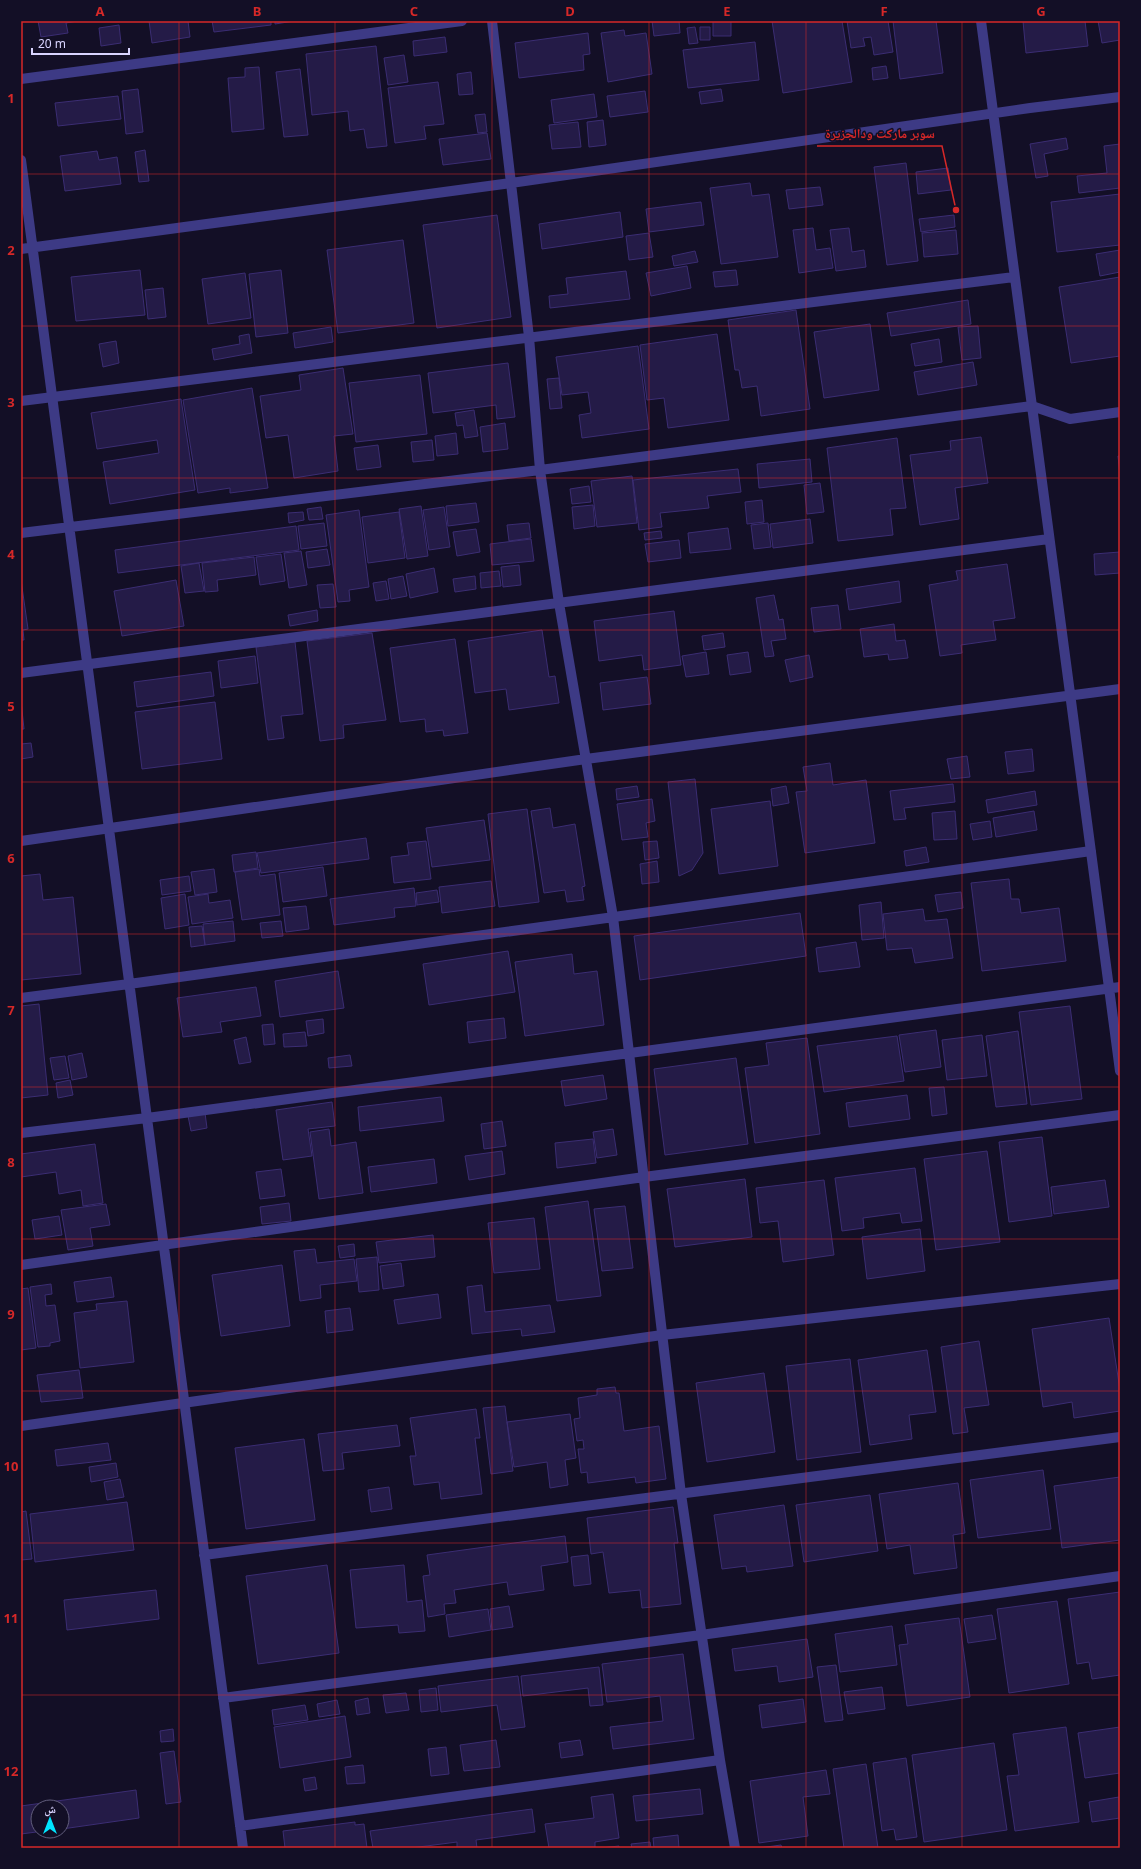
<svg xmlns="http://www.w3.org/2000/svg" width="1141" height="1869" viewBox="0 0 1141 1869" font-family="'Noto Sans','Noto Naskh Arabic',sans-serif">
	<style>
		.building { fill: #241b47; stroke: #3b2d73 }
		.lines { fill: none; stroke-linecap: round; stroke-linejoin: round }
		.street { stroke: #3d3a85; stroke-width: 10 }
		.grid { fill: none; stroke: #d62828; stroke-width: 1; stroke-opacity: 0.55 }
		.leader { fill: none; stroke: #d62828; stroke-width: 1.5 }
		.callout-dot { fill: #d62828; stroke: #130f26; stroke-width: 1.5 }
		.callout-label { font-size: 13px; text-anchor: middle; font-weight: bold; fill: #d62828; stroke: #130f26; stroke-width: 3; stroke-linejoin: round; paint-order: stroke }
		.neatline { fill: none; stroke: #d62828; stroke-width: 1.5 }
		.grid-label { font-size: 13px; text-anchor: middle; font-weight: bold; fill: #d62828 }
	</style>
	<rect width="100%" height="100%" fill="#130f26"/>
	<!-- building -->
	<path class="building" d="M38 21H77L66 23 68 33 41 37Z
		M149 21H188L190 37 152 43Z
		M212 21H271V25L214 32Z
		M275 21H294L275 24Z
		M652 21H679L680 33 654 36Z
		M713 21H731V36H713Z
		M772 21H842L852 82 783 93Z
		M847 21H888L893 52 874 55 871 37 863 38 865 46 851 48Z
		M893 21H936L943 73 900 79Z
		M1023 21H1085L1088 46 1026 53Z
		M1098 21H1120V40L1102 43Z
		M119 25 121 43 101 46 99 28Z
		M695 27 698 43 689 44 687 28Z
		M700 27H710V40H700Z
		M624 30 625 36 646 33 652 74 608 82 601 33Z
		M588 33 590 54 583 55 584 70 519 78 515 43Z
		M445 37 447 52 414 56 413 41Z
		M755 42 759 80 688 88 683 50Z
		M376 46 387 146 367 148 364 129 350 131 348 111 312 115 306 54Z
		M404 55 408 82 388 85 384 58Z
		M886 66 888 78 873 80 872 68Z
		M259 67 264 129 232 132 228 78 245 77V68Z
		M300 69 308 135 284 137 276 72Z
		M471 72 473 94 459 95 457 74Z
		M438 82 444 124 424 126 426 139 395 143 388 88Z
		M138 89 143 132 126 134 122 91Z
		M721 89 723 101 701 104 699 92Z
		M645 91 648 112 610 117 607 96Z
		M594 94 597 117 554 123 551 100Z
		M118 96 121 119 58 126 55 103Z
		M485 114 487 132 478 133 475 115Z
		M603 120 606 145 589 147 587 122Z
		M578 122 581 147 552 149 549 125Z
		M487 133 491 159 443 165 439 139Z
		M1066 138 1068 149 1044 154 1048 176 1036 178 1030 144Z
		M1120 144V188L1079 193 1077 176 1107 173 1104 146Z
		M145 150 149 181 139 182 135 152Z
		M97 151 99 160 117 157 121 184 65 191 60 156Z
		M906 163 918 261 887 265 874 167Z
		M948 168 951 190 918 194 916 172Z
		M750 183 752 196 769 194 778 257 721 264 710 188Z
		M820 187 823 205 789 209 786 190Z
		M1120 194V245L1057 252 1051 202Z
		M701 202 704 225 649 232 646 209Z
		M620 212 623 237 542 249 539 224Z
		M497 215 511 317 437 328 423 225Z
		M954 215 955 227 921 232 919 219Z
		M813 228 816 250 830 248 833 268 799 273 793 230Z
		M849 228 852 252 864 250 866 267 836 271 830 230Z
		M956 230 958 254 924 257 922 233Z
		M649 233 653 257 629 260 626 236Z
		M403 240 414 323 338 333 327 250Z
		M1120 250V272L1100 276 1096 254Z
		M695 251 698 262 674 266 672 256Z
		M687 266 691 288 651 296 646 273Z
		M140 270 145 315 76 321 71 277Z
		M281 270 288 333 256 337 249 274Z
		M736 270 738 285 715 287 713 272Z
		M626 271 630 299 550 308 549 296 568 294 566 278Z
		M245 273 251 318 208 324 202 279Z
		M1120 277V356L1071 363 1059 287Z
		M163 288 166 317 148 319 145 290Z
		M968 300 971 324 891 336 887 313Z
		M796 310 810 409 761 416 757 386 742 388 739 370H735L728 320Z
		M870 324 879 390 824 398 814 332Z
		M978 326 981 358 962 360 958 327Z
		M331 327 333 342 295 348 293 333Z
		M249 334 252 353 214 360 212 349 240 344 239 336Z
		M717 334 729 420 668 428 664 398 647 400 640 345Z
		M939 339 942 362 915 366 911 344Z
		M116 341 119 363 103 367 99 344Z
		M638 346 649 429 582 438 579 415 591 413 588 392 562 395 556 357Z
		M973 362 977 385 918 395 914 372Z
		M508 363 515 417 497 419 496 405 433 413 428 373Z
		M343 368 353 434 334 436 338 471 294 478 288 435 266 438 260 396 301 390 299 375Z
		M420 375 427 434 356 442 349 383Z
		M559 378 562 408 550 409 547 379Z
		M252 388 268 488 230 493V488L198 493 183 400Z
		M181 399 195 490 110 504 103 462 159 453 157 440 97 449 91 413Z
		M474 410 478 436 465 438 463 425 457 426 455 413Z
		M505 423 508 449 483 452 480 427Z
		M456 433 458 454 437 456 435 436Z
		M981 437 988 483 955 488 959 519 920 525 910 455 951 450 950 441Z
		M897 438 906 508 890 509 893 535 838 541 827 448Z
		M432 440 434 460 413 462 411 442Z
		M378 445 381 467 357 470 354 448Z
		M1118 456H1120V475Z
		M810 459 812 482 759 488 757 464Z
		M738 469 741 492 707 496 709 508 660 513 662 527 639 530 633 480Z
		M632 476 637 523 597 527 591 481Z
		M820 483 824 512 807 514 804 485Z
		M589 486 591 502 572 504 570 489Z
		M762 500 764 522 747 524 745 502Z
		M476 503 479 522 448 526 446 506Z
		M593 505 595 526 574 529 572 507Z
		M421 506 428 556 407 559 399 509Z
		M321 507 323 519 309 520 307 509Z
		M444 507 450 547 429 550 423 510Z
		M359 510 369 587 349 590 350 601 338 602 326 515Z
		M303 512 304 520 289 523 288 513Z
		M399 512 405 558 368 563 362 517Z
		M810 519 813 543 773 548 770 524Z
		M324 523 327 546 301 549 298 526Z
		M529 523 531 538 509 541 507 525Z
		M768 523 771 547 754 549 751 525Z
		M296 526 299 550 118 573 115 550Z
		M728 528 731 549 690 553 688 533Z
		M476 529 480 552 457 556 453 532Z
		M661 531 662 538 645 540 644 533Z
		M531 539 534 561 492 565 490 544Z
		M679 540 681 558 648 562 645 544Z
		M327 549 330 565 308 568 306 552Z
		M301 551 307 585 289 588 284 553Z
		M1120 552V573L1095 575 1094 554Z
		M281 554 285 581 260 585 256 557Z
		M254 557 256 575 217 580 218 591 205 592 202 563Z
		M199 563 204 591 185 593 181 566Z
		M1007 564 1015 618 993 621 996 640 961 645 962 653 940 656 929 585 958 580 956 571Z
		M519 565 521 585 503 587 501 567Z
		M434 568 438 592 410 598 406 574Z
		M499 571 501 586 481 588 480 573Z
		M403 576 407 596 391 599 388 579Z
		M475 576 476 589 455 592 453 579Z
		M21 580 28 629 23 630 24 640H21Z
		M176 580 184 626 122 636 114 591Z
		M386 581 389 599 376 601 373 583Z
		M899 581 901 602 849 610 846 589Z
		M333 584 336 607 320 608 317 585Z
		M774 595 779 620 783 619 786 639 771 641 774 656 765 657 756 598Z
		M838 605 841 629 814 632 811 608Z
		M317 610 318 621 290 626 288 615Z
		M674 611 681 665 644 670 642 655 599 661 594 621Z
		M894 624 896 641 905 640 908 658 889 660 888 654 864 657 860 629Z
		M542 630 549 677 555 676 559 703 509 710 506 689 475 693 468 641Z
		M372 633 386 720 343 725 344 738 320 741 307 641Z
		M723 633 725 647 704 650 702 636Z
		M455 639 468 733 444 736 443 730 426 732 425 719 400 722 390 648Z
		M295 642 303 714 281 716 284 738 268 740 256 647Z
		M706 652 709 674 686 677 682 656Z
		M748 652 751 672 730 675 727 655Z
		M809 655 813 677 790 682 785 660Z
		M255 656 258 683 221 688 218 661Z
		M211 672 214 696 137 707 134 682Z
		M647 677 651 704 603 710 600 683Z
		M21 701 24 729H21Z
		M215 702 222 759 142 769 135 712Z
		M31 743 33 757 21 759V744Z
		M1032 749 1034 771 1008 774 1005 752Z
		M967 756 970 777 951 779 947 759Z
		M830 763 833 785 866 780 875 843 805 853 796 792 807 791 803 767Z
		M695 779 703 853 692 870 679 876 668 782Z
		M953 784 955 802 904 808 906 819 894 820 890 791Z
		M637 786 639 797 617 800 616 789Z
		M786 786 789 803 773 806 771 789Z
		M1035 791 1037 805 988 813 986 800Z
		M652 799 655 821 646 823 648 837 622 840 617 804Z
		M770 801 778 866 719 874 711 809Z
		M550 808 553 828 575 824 585 886 582 887 584 900 567 902 565 890 544 893 531 811Z
		M527 809 539 902 499 907 488 814Z
		M955 811 957 839 934 840 932 813Z
		M1034 811 1037 830 996 837 993 818Z
		M484 820 490 860 432 867 426 828Z
		M990 821 992 837 973 840 970 824Z
		M366 838 369 859 261 873 257 853Z
		M426 841 431 879 394 883 391 857 409 855 407 843Z
		M657 841 659 858 645 860 643 842Z
		M926 847 929 862 906 866 904 851Z
		M256 852 258 868 234 872 232 855Z
		M657 861 659 882 642 884 640 864Z
		M323 867 327 896 283 902 279 873Z
		M214 869 217 892 195 895 191 872Z
		M259 869 260 876 275 874 280 915 242 920 235 872Z
		M40 874 43 900 73 897 81 974 21 980V876Z
		M189 876 191 891 162 895 160 880Z
		M1009 879 1011 899H1019L1021 913 1059 908 1066 961 982 971 971 883Z
		M491 881 495 906 442 913 439 887Z
		M414 888 416 906 394 908 395 917 334 925 330 899Z
		M437 890 439 902 417 905 416 893Z
		M961 892 963 908 938 912 935 895Z
		M185 894 189 925 165 929 161 898Z
		M208 894 209 903 230 900 233 918 192 924 188 897Z
		M881 902 884 938 862 940 859 905Z
		M306 906 309 929 286 932 283 908Z
		M923 909 925 921 947 919 953 958 915 963 912 948 887 950 883 914Z
		M800 913 806 956 640 980 634 936Z
		M233 921 235 941 205 945 203 924Z
		M281 921 283 936 262 938 260 923Z
		M202 926 205 945 191 947 189 927Z
		M856 942 860 967 819 972 816 948Z
		M508 951 515 992 429 1005 423 964Z
		M572 954 574 974 597 971 604 1025 525 1036 515 962Z
		M338 971 344 1008 280 1017 275 981Z
		M256 987 261 1016 220 1022 222 1032 183 1037 177 998Z
		M39 1004 48 1095 21 1098V1006Z
		M1070 1006 1082 1099 1031 1105 1019 1012Z
		M504 1018 506 1038 469 1043 467 1022Z
		M323 1019 324 1033 308 1036 306 1021Z
		M273 1024 275 1044 264 1045 262 1025Z
		M936 1030 941 1067 905 1072 899 1035Z
		M1018 1031 1027 1104 996 1107 986 1036Z
		M305 1032 307 1046 284 1047 283 1034Z
		M982 1035 987 1076 947 1080 942 1040Z
		M897 1036 904 1081 824 1092 817 1046Z
		M246 1037 251 1062 239 1064 234 1040Z
		M807 1038 820 1134 755 1143 745 1068 769 1065 766 1043Z
		M82 1053 87 1077 72 1080 68 1056Z
		M350 1055 352 1066 329 1068 328 1058Z
		M65 1056 69 1078 54 1080 50 1058Z
		M736 1058 748 1144 665 1155 654 1069Z
		M603 1075 607 1099 565 1106 561 1081Z
		M70 1080 73 1095 58 1098 56 1083Z
		M944 1087 947 1114 932 1116 929 1088Z
		M907 1095 910 1119 849 1127 846 1103Z
		M441 1097 444 1121 360 1131 358 1107Z
		M332 1102 335 1126 308 1129 312 1156 283 1160 276 1110Z
		M205 1113 207 1128 191 1131 188 1116Z
		M502 1121 506 1146 484 1149 481 1124Z
		M329 1129 331 1146 356 1142 363 1193 319 1199 310 1132Z
		M613 1129 617 1155 597 1158 593 1132Z
		M1042 1137 1052 1216 1009 1222 999 1142Z
		M593 1139 596 1163 557 1168 555 1143Z
		M95 1144 103 1203 83 1206 81 1190 59 1194 56 1172 21 1177V1154Z
		M502 1151 505 1174 469 1180 465 1156Z
		M987 1151 1000 1242 936 1250 924 1159Z
		M434 1159 437 1183 371 1192 368 1167Z
		M915 1168 922 1221 902 1223 900 1213 863 1218 864 1228 842 1231 835 1178Z
		M281 1169 285 1196 260 1199 256 1172Z
		M745 1179 752 1237 675 1247 667 1189Z
		M824 1180 834 1255 783 1262 778 1221 760 1223 756 1188Z
		M1105 1180 1109 1207 1054 1214 1051 1187Z
		M588 1201 601 1296 557 1301 545 1207Z
		M289 1203 291 1221 262 1224 260 1207Z
		M106 1204 110 1225 90 1228 93 1246 68 1250 61 1210Z
		M625 1206 633 1268 602 1271 594 1209Z
		M59 1216 62 1235 35 1239 32 1220Z
		M534 1218 540 1269 494 1273 488 1223Z
		M920 1229 925 1271 867 1279 862 1237Z
		M433 1235 435 1257 379 1263 376 1242Z
		M354 1244 355 1256 340 1258 338 1246Z
		M315 1249 317 1263 354 1259 357 1281 320 1285 321 1298 300 1301 294 1251Z
		M377 1257 379 1290 359 1292 356 1259Z
		M401 1263 404 1286 383 1289 380 1266Z
		M282 1265 290 1326 221 1336 212 1275Z
		M111 1277 114 1297 77 1302 74 1282Z
		M51 1284 52 1294 45 1295 46 1306 55 1305 60 1341 50 1343V1346L38 1347 30 1287Z
		M482 1285 485 1312 550 1305 555 1332 522 1336 521 1329 472 1334 467 1287Z
		M28 1288 36 1348 21 1350V1289Z
		M438 1294 441 1318 398 1324 394 1300Z
		M127 1301 134 1362 80 1368 74 1313 97 1310 96 1304Z
		M350 1308 353 1330 327 1333 325 1311Z
		M1109 1318 1120 1390V1411L1074 1418 1072 1402 1043 1407 1032 1329Z
		M979 1341 989 1405 964 1408 968 1432 953 1434 941 1347Z
		M927 1350 936 1412 909 1415 912 1439 870 1445 858 1360Z
		M850 1359 861 1452 797 1460 786 1366Z
		M79 1370 83 1398 41 1402 37 1375Z
		M764 1373 775 1452 707 1462 696 1383Z
		M615 1387 616 1393H619L624 1431 659 1426 666 1479 636 1483 635 1477 588 1483 587 1472 581 1473 578 1449H584L583 1440 577 1441 574 1419 580 1418 578 1398 597 1395V1389Z
		M505 1406 513 1471 491 1474 483 1408Z
		M476 1409 480 1438H475L482 1494 441 1499 439 1482 414 1485 410 1456H416L410 1418Z
		M570 1414 576 1458 565 1460 568 1485 550 1488 547 1462 514 1467 507 1422Z
		M397 1425 400 1446 342 1453 344 1469 323 1471 318 1434Z
		M304 1439 315 1520 246 1529 235 1448Z
		M108 1443 111 1460 57 1466 55 1450Z
		M116 1463 118 1477 91 1482 89 1467Z
		M1043 1470 1051 1529 978 1538 970 1480Z
		M1120 1477V1540L1062 1548 1054 1486Z
		M120 1479 124 1497 107 1500 104 1482Z
		M958 1483 965 1533 953 1535 957 1568 914 1574 910 1545 887 1549 879 1494Z
		M389 1487 392 1509 371 1512 368 1490Z
		M870 1495 878 1551 804 1562 796 1505Z
		M127 1502 134 1550 35 1562 30 1514Z
		M784 1505 793 1566 747 1572 746 1566 722 1569 714 1515Z
		M673 1507 678 1543H674L681 1604 642 1608 640 1590 609 1593 603 1552 591 1554 587 1518Z
		M26 1511 32 1559 21 1560V1512Z
		M565 1536 568 1562 541 1566 544 1590 509 1595 507 1582 454 1590 456 1603 444 1604 445 1614 428 1617 423 1576 430 1575 427 1555Z
		M588 1555 591 1584 574 1586 571 1557Z
		M327 1565 339 1653 258 1664 246 1576Z
		M404 1565 407 1602 422 1600 425 1631 399 1633 398 1625 356 1628 350 1570Z
		M156 1590 159 1619 67 1630 64 1600Z
		M1120 1592V1675L1092 1679 1089 1662 1077 1664 1068 1599Z
		M1057 1601 1069 1684 1009 1693 997 1609Z
		M509 1606 513 1627 492 1630 490 1609Z
		M488 1609 491 1630 449 1637 446 1615Z
		M992 1615 996 1639 968 1643 964 1619Z
		M959 1618 970 1697 907 1706 899 1645 908 1644 905 1625Z
		M892 1626 897 1665 840 1672 835 1634Z
		M807 1639 813 1677 779 1682 777 1666 735 1671 732 1649Z
		M683 1654 694 1739 613 1749 610 1727 663 1721 660 1696 607 1702 602 1664Z
		M836 1665 843 1720 825 1722 817 1667Z
		M599 1667 603 1705 590 1706 588 1688 523 1696 521 1676Z
		M518 1676 525 1727 501 1730 497 1705 441 1712 438 1686Z
		M882 1687 885 1709 848 1714 844 1692Z
		M436 1688 438 1710 421 1712 419 1690Z
		M406 1693 409 1710 386 1713 383 1695Z
		M368 1698 370 1713 357 1715 355 1701Z
		M803 1699 806 1722 762 1728 759 1705Z
		M337 1700 340 1714 319 1717 317 1704Z
		M305 1705 308 1720 274 1725 272 1710Z
		M345 1716 351 1757 280 1768 274 1727Z
		M1066 1727 1079 1822 1015 1831 1007 1776 1019 1775 1013 1734Z
		M1120 1727V1773L1085 1778 1078 1733Z
		M173 1729 174 1741 161 1742 160 1731Z
		M496 1740 500 1767 464 1771 460 1745Z
		M580 1740 583 1755 561 1758 559 1743Z
		M994 1743 1007 1830 924 1842 912 1755Z
		M446 1747 449 1774 431 1776 428 1749Z
		M174 1751 181 1802 166 1804 160 1753Z
		M906 1758 917 1837 896 1840 894 1829 882 1831 873 1763Z
		M866 1764 878 1848H844L833 1769Z
		M363 1765 365 1783 347 1784 345 1767Z
		M826 1770 830 1794 803 1797 808 1836 759 1843 750 1781Z
		M315 1777 317 1789 305 1791 303 1779Z
		M700 1789 703 1814 636 1821 633 1796Z
		M136 1790 139 1818 62 1829V1807H38V1831H44L21 1834V1806Z
		M613 1794 619 1838 595 1842V1848H549L545 1824 594 1818 591 1797Z
		M1119 1797 1120 1818 1092 1822 1089 1802Z
		M532 1809 535 1832 476 1840 477 1848H457V1842L411 1848H373L370 1831Z
		M355 1822V1825L364 1824 367 1848H285L283 1831Z
		M678 1835 679 1848H654L653 1838Z
		M650 1842 651 1848H632L631 1844Z
		M781 1845 782 1848H759Z
		M619 1846V1848H601Z"/>
	<g class="lines">
		<!-- street -->
		<path class="street" d="M492 21 529 337 540 470 559 603 613 917 681 1494 720 1760 735 1848
			M981 21 1120 1071
			M21 79 462 21
			M21 160 243 1848
			M21 249 511 183 1030 108 1120 97
			M21 401 1014 277
			M21 533 540 470 1032 406 1070 419 1120 412
			M21 673 1049 539
			M21 841 586 759 1120 689
			M21 998 129 984 1091 851
			M21 1133 147 1118 1120 987
			M21 1265 644 1177 1120 1115
			M21 1426 662 1335 1120 1284
			M204 1555 1120 1437
			M223 1698 701 1635 1120 1576
			M240 1826 720 1760"/>
	</g>
	<!-- grid -->
	<path class="grid" d="M179 21V1848M335 21V1848M492 21V1848M649 21V1848M806 21V1848M962 21V1848M21 174H1120M21 326H1120M21 478H1120M21 630H1120M21 782H1120M21 934H1120M21 1087H1120M21 1239H1120M21 1391H1120M21 1543H1120M21 1695H1120"/>
	<!-- callouts -->
	<path class="leader" d="M956 210L942 146H817"/>
	<circle class="callout-dot" cx="956" cy="210" r="4"/>
	<g class="callout-label">
		<text x="880" y="138">سوبر ماركت ودالجزيرة</text>
	</g>
	<!-- border -->
	<rect width="1141" height="1869" fill="none" stroke="#130f26" stroke-width="44"/>
	<!-- north arrow -->
	<g transform="translate(50 1819)"><circle r="19" fill="#130f26" stroke="#625e7d"/>
	<path d="M0-3L7 15L0 10L-7 15Z" fill="#00e5ff"/>
	<text y="-6" font-size="11" font-weight="bold" text-anchor="middle" fill="#d9d4ff">ش</text>
	</g>
	<!-- scale -->
	<path d="M32 48v6h97v-6" fill="none" stroke="#d9d4ff" stroke-width="2"/>
	<text x="38" y="48" font-size="12" fill="#d9d4ff" stroke="#130f26" stroke-width="3" paint-order="stroke">20 m</text>
	<rect x="22" y="22" width="1097" height="1825" class="neatline"/>
	<g class="grid-label">
		<text x="100" y="16">A</text>
		<text x="257" y="16">B</text>
		<text x="414" y="16">C</text>
		<text x="570" y="16">D</text>
		<text x="727" y="16">E</text>
		<text x="884" y="16">F</text>
		<text x="1041" y="16">G</text>
		<text x="11" y="103">1</text>
		<text x="11" y="255">2</text>
		<text x="11" y="407">3</text>
		<text x="11" y="559">4</text>
		<text x="11" y="711">5</text>
		<text x="11" y="863">6</text>
		<text x="11" y="1015">7</text>
		<text x="11" y="1167">8</text>
		<text x="11" y="1319">9</text>
		<text x="11" y="1471">10</text>
		<text x="11" y="1623">11</text>
		<text x="11" y="1776">12</text>
	</g>
</svg>
